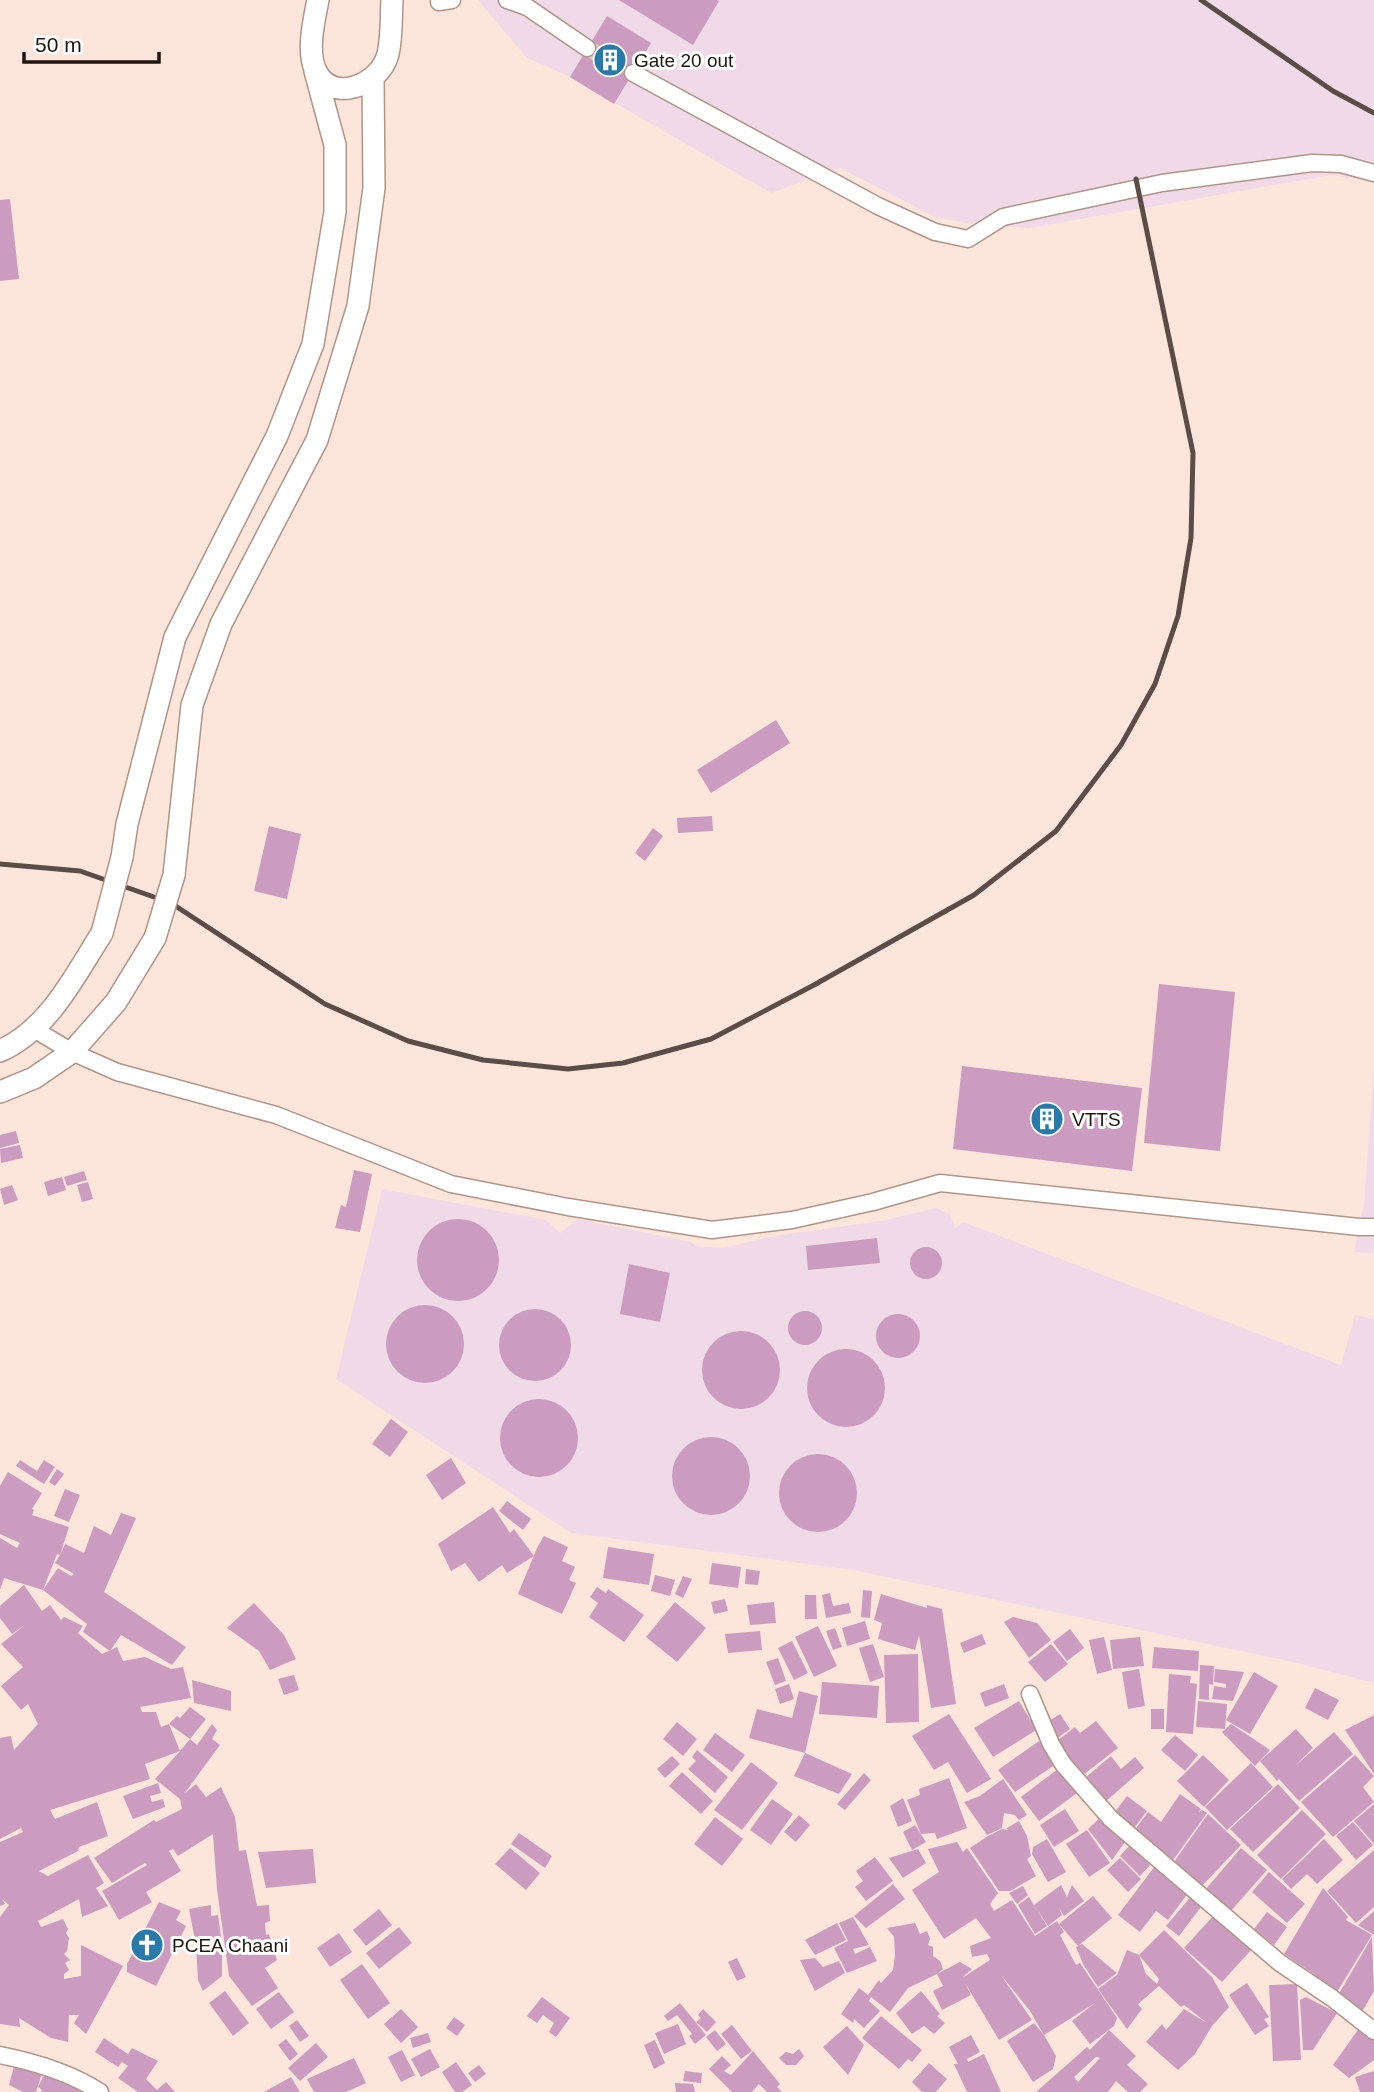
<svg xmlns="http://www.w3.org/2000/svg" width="1374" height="2092" viewBox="0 0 1374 2092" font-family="Helvetica,sans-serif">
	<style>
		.industrial { fill: #f0dae8 }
		.building { fill: #cb9cbf; fill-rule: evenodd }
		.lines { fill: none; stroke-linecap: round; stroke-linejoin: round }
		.street-tunnel { stroke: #ddc6bd; stroke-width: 16; stroke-dasharray: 16 8; stroke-linecap: butt }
		.street-casing { stroke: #b09488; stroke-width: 19 }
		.secondary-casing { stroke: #b09488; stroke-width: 24 }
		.street { stroke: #fff; stroke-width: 16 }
		.secondary { stroke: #fff; stroke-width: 21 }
		.rail { stroke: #5a4c46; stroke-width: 5 }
		.secondary-bridge-casing { stroke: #b09488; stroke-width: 24; stroke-linecap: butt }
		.secondary-bridge { stroke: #fff; stroke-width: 21 }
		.labels { text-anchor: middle; stroke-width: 6; stroke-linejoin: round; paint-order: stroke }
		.poi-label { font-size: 19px; fill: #1f1510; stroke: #fff; text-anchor: start }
	</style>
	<rect width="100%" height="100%" fill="#fee5db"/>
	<!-- industrial -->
	<path class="industrial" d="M478 0H1374V182L1332 175 1029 228 974 224 937 218 840 168 771 193 570 77 527 58Z
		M1374 1068V1253L1354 1252 1364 1203Z
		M382 1189 546 1220 560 1233 578 1219 691 1242 696 1246 724 1248 773 1236 881 1221 936 1208 950 1214 955 1228 963 1222 1341 1365 1355 1315 1374 1319V1683L1293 1662 853 1570 571 1533 336 1379Z"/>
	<!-- building -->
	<path class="building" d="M619 0H717L719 1 693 45Z
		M607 16 651 43 614 104 570 77Z
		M10 199 19 279 0 281V200Z
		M776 720 790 743 711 793 697 770Z
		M712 816 713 831 678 833 677 818Z
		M269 826 301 834 287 899 254 891Z
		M653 828 663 836 645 861 635 853Z
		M1159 984 1235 992 1220 1151 1144 1143Z
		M962 1066 1142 1088 1132 1171 953 1149Z
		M16 1131 19 1143 0 1148V1135Z
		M20 1145 23 1158 1 1163 0 1149Z
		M354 1170 372 1174 360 1232 335 1228 341 1205 346 1207Z
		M84 1171 87 1180 67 1186 64 1177Z
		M62 1177 66 1190 48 1196 44 1182Z
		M88 1182 93 1199 82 1202 77 1185Z
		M12 1185 18 1200 4 1205 0 1189Z
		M417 1260a41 41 0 1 1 82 0a41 41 0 1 1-82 0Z
		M877 1238 880 1263 808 1270 806 1246Z
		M910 1263a16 16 0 1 1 32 0a16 16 0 1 1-32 0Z
		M629 1264 670 1273 660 1322 620 1314Z
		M386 1344a39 39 0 1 1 78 0a39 39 0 1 1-78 0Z
		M499 1345a36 36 0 1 1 72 0a36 36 0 1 1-72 0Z
		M788 1328a17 17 0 1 1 34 0a17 17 0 1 1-34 0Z
		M876 1336a22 22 0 1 1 44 0a22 22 0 1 1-44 0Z
		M702 1370a39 39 0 1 1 78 0a39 39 0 1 1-78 0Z
		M807 1388a39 39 0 1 1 78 0a39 39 0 1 1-78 0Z
		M500 1438a39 39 0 1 1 78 0a39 39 0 1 1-78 0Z
		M391 1419 408 1432 390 1457 372 1444Z
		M672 1476a39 39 0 1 1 78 0a39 39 0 1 1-78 0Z
		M779 1493a39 39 0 1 1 78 0a39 39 0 1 1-78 0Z
		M451 1458 466 1483 442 1500 426 1475Z
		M20 1460 37 1471 44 1460 55 1467 44 1484 16 1466Z
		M57 1469 64 1474 55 1486 49 1482Z
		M8 1472 42 1493 32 1509 34 1510 32 1515 69 1527 60 1555 65 1544 84 1553 94 1526 111 1535 121 1513 136 1518 104 1592 186 1647 172 1665 121 1635 110 1651 83 1632 87 1624 43 1590 4 1578 0 1590V1538L17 1548 20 1543 0 1534V1486ZM57 1554 60 1555 55 1563 74 1574 71 1576 58 1568 43 1590Z
		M65 1489 80 1495 69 1522 54 1516Z
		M507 1501 531 1519 523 1530 499 1511Z
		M493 1507 510 1533 514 1529 534 1556 507 1573 502 1565 479 1582 465 1563 451 1571 438 1544Z
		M544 1536 568 1547 562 1561 575 1567 569 1580 576 1583 562 1614 518 1594 537 1548Z
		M608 1547 654 1554 649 1585 603 1578Z
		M712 1563 741 1567 738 1588 709 1584Z
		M746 1569 760 1571 758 1585 745 1584Z
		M655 1575 675 1580 670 1596 651 1591Z
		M683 1576 692 1579 683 1598 675 1594Z
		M24 1585 42 1611 50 1605 61 1620 64 1617 83 1626 78 1633 102 1654 117 1647 123 1661 145 1657 171 1669 183 1667 191 1698 140 1707 142 1712H156L161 1727 169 1724 180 1751 190 1739 169 1724 177 1716 180 1718 190 1707 206 1719 190 1739 197 1745 212 1724 217 1730 212 1739 220 1745 184 1794 196 1784 206 1797 221 1787 235 1817 239 1851 246 1850 257 1906 269 1905 270 1921 265 1923 266 1935 269 1934 277 1960 265 1968 278 1988 252 2006 229 1976 217 1889 213 1834 178 1856 173 1849 169 1851 181 1871 146 1892 152 1902 119 1920 102 1891 147 1865 145 1863 112 1883 94 1858 154 1820 156 1822 182 1809 180 1799 155 1779 180 1751 145 1764 150 1779 50 1810 55 1819 97 1802 108 1836 79 1847 78 1851 39 1871 48 1876 88 1855 104 1883 96 1888 108 1906 82 1917 79 1899 38 1921 41 1927 63 1919 68 1929 66 1933 69 1938 67 1951 64 1954 70 1960 65 1963 69 1970 64 1974V1979L81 1976V1945L123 1966 86 2034 74 2023 79 2015H69L68 2042 51 2038 19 2018 20 2027 0 2024V1917L9 1905 2 1899 5 1904 0 1906V1842L23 1832 21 1828 0 1839V1738L11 1736 14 1750 38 1724 28 1704 21 1710 1 1686 23 1667 1 1644 25 1625 12 1634 0 1618V1606Z
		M597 1587 606 1593 608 1589 644 1615 624 1642 589 1617 598 1603 590 1597Z
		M863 1590 872 1591 870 1618 861 1617Z
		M830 1593 833 1606 849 1603 851 1613 826 1618 822 1595Z
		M881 1594 927 1608V1605L942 1609 956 1704 931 1708 919 1635 915 1650 878 1639 882 1623 874 1620Z
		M805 1595H816L817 1619H805Z
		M725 1599 728 1611 714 1614 711 1602Z
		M675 1602 706 1628 677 1662 646 1637Z
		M774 1602 776 1623 750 1625 747 1605Z
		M254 1603 284 1635 296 1659 270 1670 259 1651 227 1628Z
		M1013 1617 1037 1623 1051 1640 1029 1658 1004 1622Z
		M865 1621 870 1639 847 1646 842 1628Z
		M818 1626 837 1666 814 1677 795 1637Z
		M835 1628 842 1647 833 1650 826 1631Z
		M1070 1629 1084 1648 1067 1661 1053 1642Z
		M760 1631 762 1650 728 1653 725 1634Z
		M982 1634 986 1644 964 1653 960 1643Z
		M1104 1637 1112 1670 1097 1674 1089 1640Z
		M1140 1637 1144 1666 1113 1669 1110 1640Z
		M792 1641 808 1673 794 1680 778 1648Z
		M873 1644 884 1677 870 1682 859 1648Z
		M1051 1644 1068 1664 1045 1682 1028 1662Z
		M1154 1647 1199 1651 1198 1671 1152 1668Z
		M918 1654 919 1722 886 1723 884 1655Z
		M778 1658 786 1681 775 1685 766 1662Z
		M1200 1665 1214 1666 1213 1685 1209 1684V1700L1199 1699Z
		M1139 1669 1145 1706 1128 1709 1122 1672Z
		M1215 1669 1244 1672 1233 1701 1212 1699 1214 1686 1226 1688V1684L1214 1682Z
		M1254 1672 1278 1686 1250 1734 1226 1720Z
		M1169 1674 1191 1676 1190 1683 1197 1684 1193 1734 1166 1732Z
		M294 1675 299 1690 284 1695 278 1679Z
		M192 1680 231 1691V1711L194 1703Z
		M822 1682 879 1686 877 1718 819 1714Z
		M789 1684 794 1699 780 1704 775 1689Z
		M1004 1684 1009 1698 985 1707 980 1693Z
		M1315 1688 1339 1700 1328 1720 1305 1708Z
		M799 1691 818 1696 805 1753 749 1738 757 1709 792 1718Z
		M1019 1701 1031 1721 1036 1718 1041 1727 993 1757 974 1728Z
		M1198 1701 1227 1704 1225 1729 1196 1727Z
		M1151 1709H1164V1729H1151Z
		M949 1714 991 1779 967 1793 948 1762 934 1770 912 1736Z
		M1060 1714 1070 1729 1056 1739 1046 1723Z
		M1374 1715V1774L1345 1730Z
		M1096 1721 1118 1748 1083 1775 1057 1741 1075 1727 1080 1733Z
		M677 1722 697 1739 683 1756 663 1739Z
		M1231 1724 1270 1750 1255 1766 1222 1732Z
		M1296 1729 1313 1748 1295 1766 1334 1732 1353 1754 1299 1801 1279 1779 1277 1781 1260 1761Z
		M715 1733 745 1755 732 1772 703 1750Z
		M1175 1735 1198 1755 1185 1771 1161 1750Z
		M1039 1741 1056 1764 1015 1792 998 1770Z
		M697 1750 728 1777 715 1793 688 1769 696 1761 692 1757Z
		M805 1753 852 1774 839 1794 794 1776Z
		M1203 1755 1229 1780 1204 1807 1177 1781Z
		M1355 1755 1374 1776 1363 1787 1374 1802 1333 1837 1301 1802Z
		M672 1756 680 1764 665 1778 657 1769Z
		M1111 1756 1121 1769 1135 1757 1144 1768 1105 1802 1085 1778Z
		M751 1762 778 1783 742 1830 714 1810Z
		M1251 1763 1273 1787 1227 1830 1205 1807Z
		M1058 1769 1077 1793 1039 1821 1021 1797Z
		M682 1772 713 1801 701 1814 669 1786Z
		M864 1773 871 1780 845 1810 837 1804Z
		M949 1778 967 1828 937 1839 935 1833 921 1834 907 1800 920 1795 919 1789Z
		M1003 1779 1027 1815 1019 1820 1015 1815 1004 1813 1002 1828 987 1835 964 1802 980 1796Z
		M158 1783 161 1793 150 1796 152 1802 163 1799 165 1807 133 1819 123 1796Z
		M1278 1784 1300 1808 1253 1852 1230 1829Z
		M1180 1794 1201 1809 1199 1812 1202 1810 1207 1813 1171 1863 1131 1835 1148 1812 1161 1822Z
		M1127 1796 1147 1811 1131 1832 1111 1817Z
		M903 1798 912 1821 898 1827 890 1806Z
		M772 1799 793 1814 771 1845 750 1830Z
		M1374 1804V1844L1354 1821Z
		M1065 1809 1079 1831 1054 1847 1040 1825Z
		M1302 1810 1326 1834 1281 1879 1257 1855Z
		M1208 1814 1241 1845 1200 1888 1171 1866Z
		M799 1815 810 1825 796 1842 784 1832Z
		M715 1817 743 1839 722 1866 694 1844Z
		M1101 1817 1127 1839 1112 1860 1088 1829Z
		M1019 1821 1027 1836 1031 1856 1027 1859 1036 1876 1010 1891H999L970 1848 988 1836 1002 1829 1008 1830 1007 1828Z
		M1353 1822 1373 1845 1356 1860 1336 1836Z
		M915 1825 926 1842 912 1850 903 1832Z
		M1087 1830 1110 1863 1089 1877 1066 1844Z
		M519 1833 552 1856 545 1868 511 1844Z
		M1047 1839 1066 1872 1048 1882 1032 1854 1033 1847Z
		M1324 1839 1343 1860 1317 1884 1307 1874 1291 1889 1282 1879Z
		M957 1842 963 1852 967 1848 998 1893 990 1904 994 1911 1012 1900 1035 1936 1057 1921 1064 1932 1060 1935 1076 1965 1080 1963 1117 2018 1114 2026 1090 2044 1072 2021 1095 2003 1044 2035 1030 2011 1001 1975 1032 2020 999 2040 965 1983 971 1995 942 2010 933 1991 943 1986 937 1974 908 1988 890 2012 871 1997 869 2001 880 2011 864 2028 854 2019 853 2023 841 2014 859 1988 868 1995 879 1980 881 1983 893 1970 895 1955 894 1937 887 1928 915 1923 920 1934 927 1931 930 1939 928 1945 933 1947V1956L940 1961 943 1969 937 1974 960 1962 972 1969 962 1978 990 1960 987 1954 972 1957 970 1946 991 1938 976 1918 944 1939 912 1890 939 1872 928 1849Z
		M1130 1845 1150 1865 1140 1876 1120 1856Z
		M510 1848 540 1873 526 1890 495 1864Z
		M1241 1848 1267 1870 1230 1912 1205 1890Z
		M313 1849 316 1883 266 1888 258 1852Z
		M918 1849 926 1863 903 1878 889 1858Z
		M1374 1850V1907L1356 1923 1327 1891Z
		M875 1857 893 1881 866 1901 855 1887 863 1881 856 1871Z
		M1120 1858 1141 1879 1128 1892 1107 1870Z
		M1155 1866 1189 1892 1168 1920 1156 1911 1140 1932 1118 1915Z
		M1269 1872 1305 1904 1287 1923 1252 1892Z
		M893 1884 905 1899 866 1928 854 1916Z
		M1061 1885 1067 1897 1072 1885 1084 1901 1064 1916 1059 1908 1062 1915 1048 1926 1034 1905Z
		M1023 1886 1028 1895 1017 1904 1009 1893Z
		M1323 1888 1348 1917 1346 1920 1372 1935 1337 1992 1312 1976 1314 1974 1284 1954Z
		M1193 1894 1204 1903 1179 1936 1166 1926Z
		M1093 1896 1112 1918 1078 1946 1059 1924Z
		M1029 1897 1047 1926 1035 1934 1018 1905Z
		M159 1902 181 1911 176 1920 186 1926 156 1986 127 1972V1964Z
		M211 1905V1916L218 1915 222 1943V1976L203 1991 198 1980 196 1945 189 1909Z
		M379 1909 392 1925 366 1946 353 1930Z
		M1374 1911V1935L1358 1925Z
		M1267 1912 1287 1927 1274 1945 1254 1929Z
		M1215 1914 1253 1948 1222 1982 1184 1948Z
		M853 1917 869 1945 853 1949 855 1954 870 1947 877 1961 847 1973 834 1948 848 1941 839 1923Z
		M837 1923 846 1940 815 1955 805 1940Z
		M399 1927 412 1943 379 1969 366 1953Z
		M1164 1930 1212 1977 1229 2007 1212 2026 1195 2054 1178 2070 1146 2042 1162 2024 1166 2030 1184 2009 1207 2023 1184 2005 1181 2007 1159 1986 1138 2004 1142 2009 1127 2029 1098 1989 1117 1975 1127 1950 1139 1955 1146 1974 1157 1984 1159 1979 1139 1955Z
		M339 1933 352 1952 330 1967 317 1948Z
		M1372 1937 1374 1991 1362 2012 1337 1997Z
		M1082 1944 1117 1973 1098 1987 1083 1964 1076 1947Z
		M737 1958 746 1977 737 1981 728 1962Z
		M815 1958 823 1967 839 1961 845 1973 815 1991 800 1960Z
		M362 1964 390 2003 368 2019 340 1980Z
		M1247 1983 1269 2017 1264 2019 1269 2026 1255 2035 1229 1995Z
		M1297 1984 1301 2060 1273 2061 1269 1985Z
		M225 1991 249 2023 233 2036 209 2003Z
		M921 1991 940 2014 937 2016 945 2023 934 2034 924 2026 912 2034 896 2013Z
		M279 1992 294 2012 271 2029 256 2009Z
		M542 1997 570 2018 556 2037 549 2032 554 2023 543 2015 537 2023 527 2016Z
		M1306 1997 1337 2013 1313 2050H1303L1300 2000Z
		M680 2003 706 2035 695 2044 689 2036 692 2034 677 2015 668 2021 664 2016Z
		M401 2009 418 2027 401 2043 384 2024Z
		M703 2009 716 2022 707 2032 696 2022 701 2018 698 2015Z
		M881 2016 922 2050 912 2062 908 2059 899 2069 862 2038Z
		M454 2017 465 2025 457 2036 446 2028Z
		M297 2020 309 2036 300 2042 289 2026Z
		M1034 2023 1044 2035 1056 2056 1053 2069 1033 2082 1007 2041Z
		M678 2024 686 2044 664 2054 655 2033Z
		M732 2025 752 2051 741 2059 721 2034Z
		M847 2026 864 2045 848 2075 823 2047Z
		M1360 2027 1374 2039V2060L1349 2078 1333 2065Z
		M715 2030 726 2044 717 2051 706 2037Z
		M1109 2030 1136 2056 1127 2065 1148 2084 1140 2092H1128L1116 2081 1108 2092H1036L1087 2047 1090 2050ZM1096 2057 1100 2058 1078 2082 1074 2077Z
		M428 2033 431 2042 413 2048 410 2038Z
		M971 2035 980 2052 967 2059 968 2062 984 2054 1001 2092H967L954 2064H958L949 2047Z
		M104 2038 128 2054 132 2048 158 2061 146 2079 157 2090 166 2082 175 2092H138L118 2078 128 2066 122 2062 118 2067 95 2052Z
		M286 2039 298 2054 290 2061 278 2045Z
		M655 2040 665 2063 654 2069 644 2045Z
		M316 2043 328 2057 300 2081 288 2068Z
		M430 2049 440 2067 421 2077 411 2059Z
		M799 2049 804 2056 796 2065H786L779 2058 786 2052 793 2054Z
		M402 2050 415 2075 401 2082 388 2057Z
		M753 2051 780 2084 777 2087 782 2092H767L759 2084 752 2092H732L709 2069 722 2056 731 2065 724 2071 731 2075Z
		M354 2058 366 2083 346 2092H314L307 2079Z
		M16 2059 44 2067 36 2092H23L9 2085Z
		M456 2062 472 2085 462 2092H455L442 2072Z
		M929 2063 947 2079 936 2092H922L912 2082Z
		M479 2065 486 2074 475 2082 468 2073Z
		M47 2069 85 2086 81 2092H41L42 2090 38 2087Z
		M685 2071 702 2073 701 2083 683 2081Z
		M1374 2071V2092H1360L1355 2077Z
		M291 2077 300 2092H264Z
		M675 2083 693 2084 695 2092H676Z"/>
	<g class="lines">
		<!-- street-tunnel -->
		<path class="street-tunnel" d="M587 48 633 73"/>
		<defs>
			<path id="street" d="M507 0 527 7 587 48
				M439 2 452 0
				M633 73 878 206 935 232 968 239 1003 217 1162 183 1312 163 1341 164 1374 173
				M34 1029 72 1052 117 1072 276 1115 451 1184 568 1207 712 1230 792 1220 873 1202 940 1183 1359 1227H1374
				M1030 1694 1051 1744 1063 1764 1111 1819 1280 1963 1332 1998 1374 2031
				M0 2055C35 2062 70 2072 100 2092"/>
			<path id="secondary" d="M318 0C314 20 307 50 315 69 330 105 380 86 388 54 392 37 391 17 392 0
				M122 857 127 824 175 637 277 436 313 344 335 212V145L315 71
				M174 875 192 705 221 624 317 440 358 306 374 188 373 78
				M0 1051C49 1029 74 977 102 933
				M0 1092 34 1078 72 1052 116 1002 155 938"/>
		</defs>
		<!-- street casing -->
		<use href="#street" class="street-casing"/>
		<!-- secondary casing -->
		<use href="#secondary" class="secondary-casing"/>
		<!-- street -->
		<use href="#street" class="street"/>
		<!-- secondary -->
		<use href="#secondary" class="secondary"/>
		<!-- rail -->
		<path class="rail" d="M1201 0 1333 91 1374 113
			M0 864 80 871 171 903 325 1004 408 1041 483 1060 568 1069 623 1063 711 1039 814 985 974 895 1056 831 1121 745 1155 684 1178 616 1191 538 1193 453 1136 179"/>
		<defs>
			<path id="secondary-bridge" d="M102 933 122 857
				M155 938 174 875"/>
		</defs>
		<!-- secondary-bridge casing -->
		<use href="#secondary-bridge" class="secondary-bridge-casing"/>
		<!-- secondary-bridge -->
		<use href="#secondary-bridge" class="secondary-bridge"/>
	</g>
	<!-- icons -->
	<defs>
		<symbol id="building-disc" viewBox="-11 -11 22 22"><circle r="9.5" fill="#287aab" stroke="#fff"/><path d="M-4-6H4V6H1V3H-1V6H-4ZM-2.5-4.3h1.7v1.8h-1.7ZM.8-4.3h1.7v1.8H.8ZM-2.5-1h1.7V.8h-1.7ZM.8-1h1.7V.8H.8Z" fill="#fff"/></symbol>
		<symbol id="church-disc" viewBox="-11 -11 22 22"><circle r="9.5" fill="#287aab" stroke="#fff"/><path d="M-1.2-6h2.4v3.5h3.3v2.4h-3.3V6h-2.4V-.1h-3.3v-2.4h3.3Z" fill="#fff"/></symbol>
	</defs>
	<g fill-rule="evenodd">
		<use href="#building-disc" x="591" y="41" width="38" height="38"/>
		<use href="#building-disc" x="1028" y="1100" width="38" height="38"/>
		<use href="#church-disc" x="128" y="1926" width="38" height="38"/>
	</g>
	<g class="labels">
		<!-- poi labels -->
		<g class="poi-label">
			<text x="634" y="67">Gate 20 out</text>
			<text x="1072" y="1126">VTTS</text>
			<text x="172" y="1952">PCEA Chaani</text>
		</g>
	</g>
	<!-- scale -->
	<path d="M24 52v10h135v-10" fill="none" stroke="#1f1510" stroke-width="3.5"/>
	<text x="35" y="52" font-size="21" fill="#1f1510" stroke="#ffffff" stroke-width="5" paint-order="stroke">50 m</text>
</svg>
